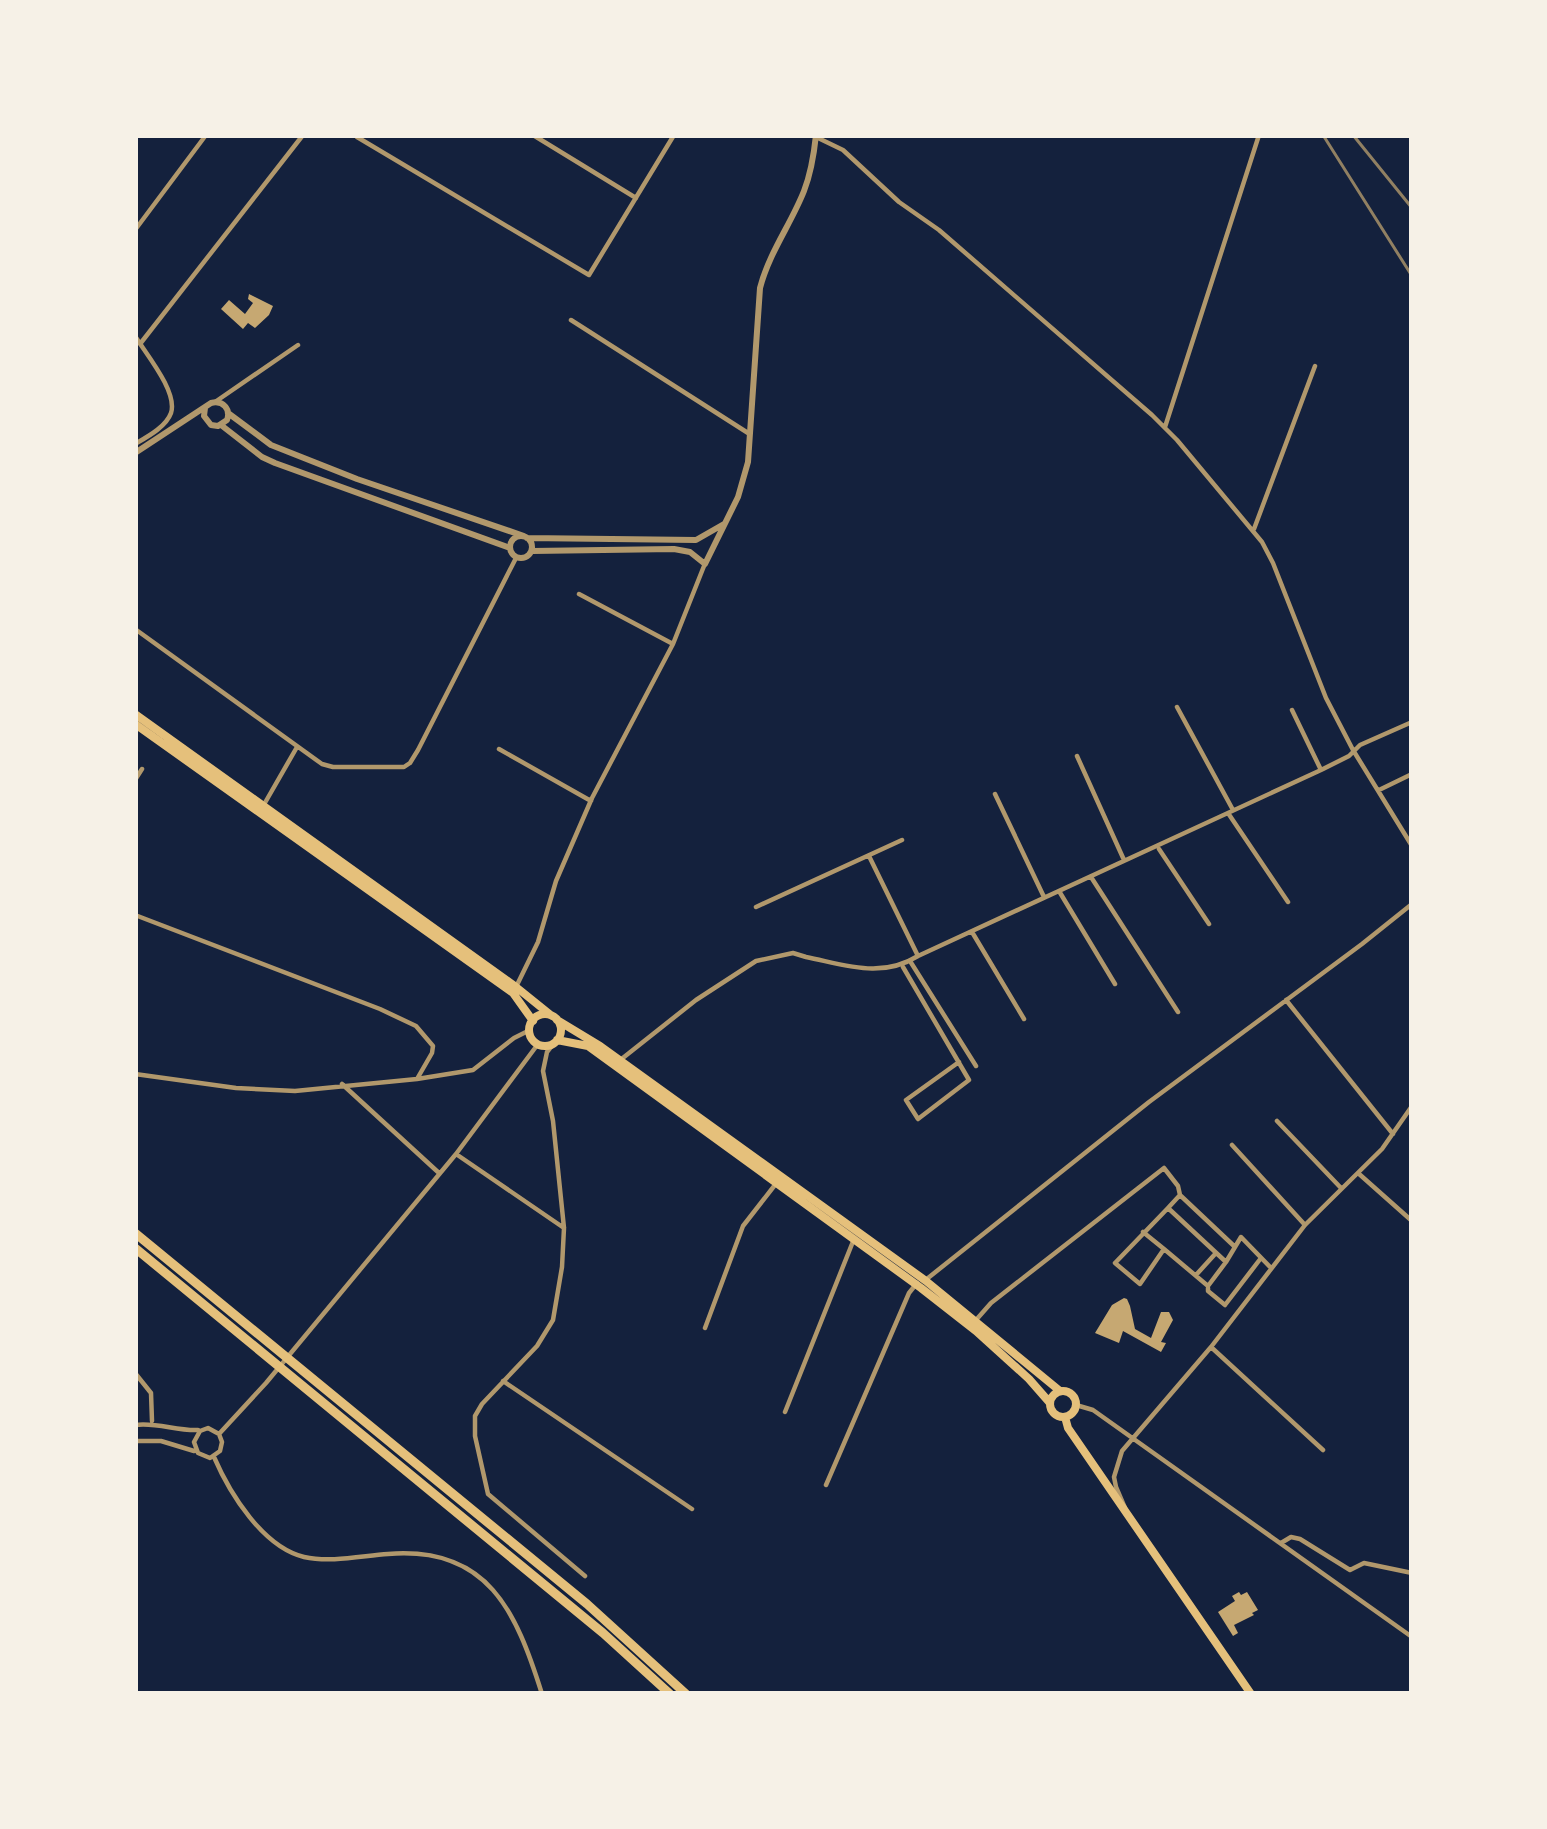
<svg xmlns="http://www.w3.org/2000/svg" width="1547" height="1829" viewBox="0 0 1547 1829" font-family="Rubik,sans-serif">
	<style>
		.building { fill: #c6a872 }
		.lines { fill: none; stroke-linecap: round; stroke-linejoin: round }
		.minor { stroke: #b1986c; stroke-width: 4.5 }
		.tertiary { stroke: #b1986c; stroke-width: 6 }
		.primary { stroke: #e5c07b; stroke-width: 8 }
		.motorway { stroke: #e5c07b; stroke-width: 9 }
		.rail { stroke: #918062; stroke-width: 3 }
	</style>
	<rect width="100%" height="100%" fill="#14213d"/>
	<!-- building -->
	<path class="building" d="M249 294 273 306 269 315 255 328 248 323 243 329 221 309 229 300 245 314 253 303 248 299Z
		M1124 1298 1127 1299 1130 1306 1135 1329 1151 1338 1161 1312H1169L1173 1320 1161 1342 1166 1343 1161 1352 1123 1331 1119 1343 1095 1333 1112 1305Z
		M1239 1592 1241 1595 1247 1592 1258 1610 1252 1613 1254 1615 1234 1625 1238 1633 1233 1636 1218 1612 1235 1601 1232 1596Z"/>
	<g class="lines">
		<!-- minor -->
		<path class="minor" d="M533 135 636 198
			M357 137 589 275 674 135
			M816 137 843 150 899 202 939 230 1152 415 1177 440 1262 542 1273 563 1326 698 1353 750 1412 846
			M135 230 206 135
			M571 320 748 433
			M135 336C146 354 178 392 171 413 166 427 147 437 135 444
			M140 344 303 135
			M215 402 298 345
			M1165 427 1259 135
			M1254 529 1315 366
			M579 594 673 644
			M135 629 322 764 333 767H404L410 763 418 750 516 558
			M1177 707 1233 810
			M1292 710 1321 770
			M499 749 591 801
			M1077 756 1124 860
			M135 780 142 769
			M1379 790 1412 774
			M995 794 1044 897
			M262 808 297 747
			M1228 813 1288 902
			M1159 849 1209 924
			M869 856 917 954
			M1091 877 1178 1012
			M1059 891 1115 984
			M756 907 902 840
			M135 915 380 1009 416 1026 433 1046 432 1053 417 1079
			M972 932 1024 1019
			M910 961 976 1066
			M903 967 969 1080 918 1119 906 1100 959 1062
			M516 987 538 942 556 881 592 798 673 644 704 566
			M1286 1000 1393 1134
			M554 1043 547 1052 543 1071 553 1121 564 1228 562 1267 553 1320 537 1346 482 1404 475 1416V1436L488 1494 585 1576
			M619 1061 696 1000 756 961 793 953 806 957C846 965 881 979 918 956L1321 770 1349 756 1360 745 1412 722
			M135 1074 236 1088 295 1091 417 1079 473 1070 514 1038 530 1030
			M342 1084 439 1173
			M1277 1121 1341 1188
			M1232 1145 1305 1225
			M456 1154 564 1228
			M1358 1173 1412 1221
			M1181 1196 1234 1246
			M1143 1232 1164 1249 1140 1284 1115 1263 1168 1208
			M1164 1249 1208 1286 1226 1262
			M1196 1275 1216 1253
			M928 1278 1149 1102 1362 944 1412 904
			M1208 1288V1291L1225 1305 1261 1258
			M976 1320 991 1303 1164 1168 1178 1186 1180 1195 1168 1208 1226 1262 1241 1237 1271 1268
			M705 1328 743 1226 778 1181
			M1211 1347 1323 1450
			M135 1373 151 1393 152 1421
			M503 1381 692 1509
			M1076 1405 1093 1410 1412 1637
			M785 1412 854 1239
			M135 1425C157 1422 176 1431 198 1430
			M219 1434 208 1428 200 1431 194 1442 198 1453 210 1458 220 1451 222 1442 219 1434 266 1383 456 1154 538 1044
			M135 1441H161L194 1451
			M214 1457C230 1494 263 1547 304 1557 331 1563 361 1556 388 1554 488 1546 516 1611 542 1694
			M826 1485 909 1293 917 1283
			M1125 1508 1116 1487 1114 1477 1122 1451 1211 1347 1305 1225 1382 1149 1412 1106
			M1281 1543 1291 1537 1300 1539 1350 1570 1364 1563 1412 1573"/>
		<!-- tertiary -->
		<path class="tertiary" d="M228 413 271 445 357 479 524 536
			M221 425 262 457 275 463 510 548
			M135 453 211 403C223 400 231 409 227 420L218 426 211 425 204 416 205 408
			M510 547a11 11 0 1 1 22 0a11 11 0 1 1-22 0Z
			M527 538 696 540 724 524
			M532 551 674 549 690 552 705 564 738 497 748 462 760 288C769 253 791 224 804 191 811 173 814 154 816 135"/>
		<!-- primary -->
		<path class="primary" d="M135 714 516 987 552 1016
			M135 724 513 993 533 1021
			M529 1030a16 16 0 1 1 32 0a16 16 0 1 1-32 0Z
			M557 1020 600 1046 926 1281 1060 1391
			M557 1040 588 1046 921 1288 976 1331 1029 1379 1050 1403
			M1050 1404a13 13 0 1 1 26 0a13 13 0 1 1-26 0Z
			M1065 1417 1068 1428 1251 1694"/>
		<!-- motorway -->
		<path class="motorway" d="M135 1233 587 1604 686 1694
			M135 1248 603 1633 670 1694"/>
		<!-- rail -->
		<path class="rail" d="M1323 135 1412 276
			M1353 135 1412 208"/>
	</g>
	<!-- border -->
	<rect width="1547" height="1829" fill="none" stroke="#f6f1e7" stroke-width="276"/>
</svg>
